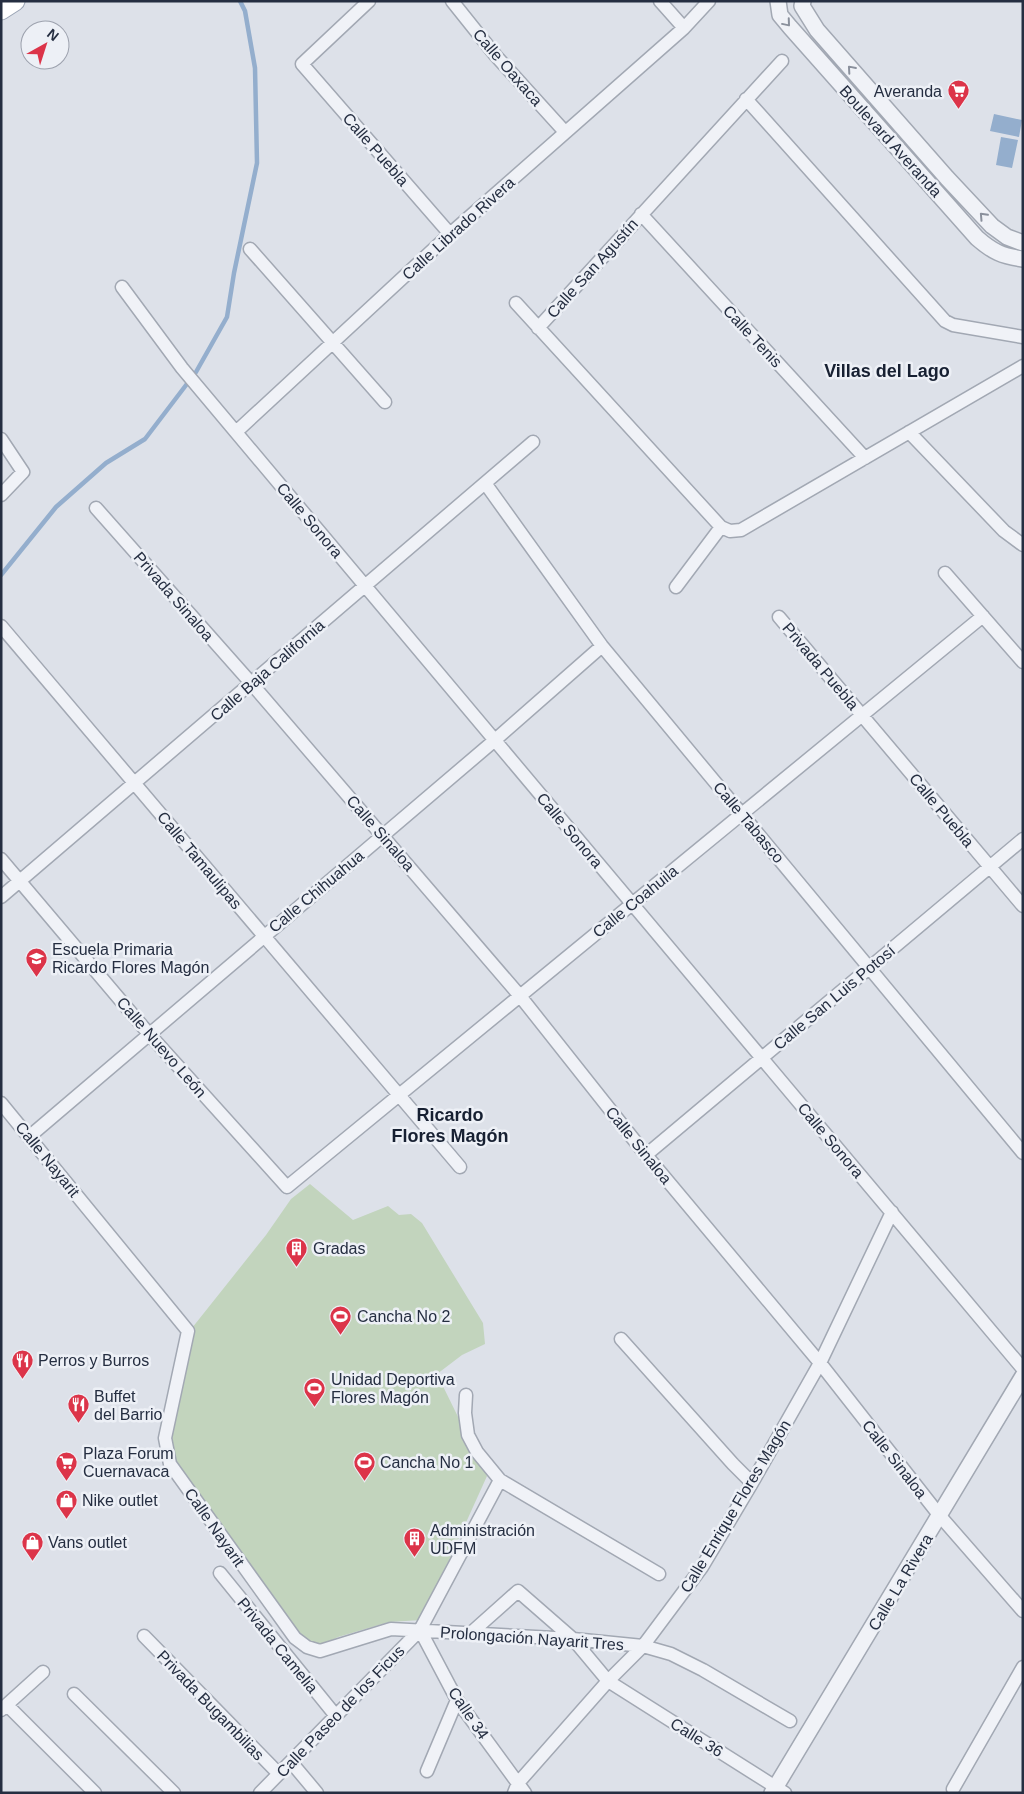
<svg xmlns="http://www.w3.org/2000/svg" width="1024" height="1794" viewBox="0 0 1024 1794" font-family="Arial,sans-serif">
	<style>
		.green { fill: #c2d4bd }
		.water { fill: #94aecd }
		.lines { fill: none; stroke-linecap: round; stroke-linejoin: round }
		.stream { stroke: #94aecd; stroke-width: 4.5 }
		.minor-casing { stroke: #a2a8b3; stroke-width: 15 }
		.tertiary-casing { stroke: #a2a8b3; stroke-width: 18 }
		.primary-casing { stroke: #9ba5b6; stroke-width: 21 }
		.minor { stroke: #f0f2f7; stroke-width: 12 }
		.tertiary { stroke: #f0f2f7; stroke-width: 15 }
		.primary { stroke: #fff; stroke-width: 19 }
		.oneway { stroke: #8a909c }
		.labels { text-anchor: middle; stroke-width: 5; stroke-linejoin: round; paint-order: stroke }
		.street-label { font-size: 16px; fill: #252e41; stroke: #edf0f6 }
		.poi-label { font-size: 16px; fill: #252e41; stroke: #edf0f6; text-anchor: start }
		.neighbourhood-label { font-size: 18px; font-weight: bold; fill: #172032; stroke: #edf0f6 }
	</style>
	<rect width="100%" height="100%" fill="#dde1e9"/>
	<!-- green -->
	<path class="green" d="M310 1184 353 1220 388 1206 399 1215 411 1214 422 1223 483 1323 485 1344 462 1355 437 1374 487 1476 422 1620 389 1622 338 1637 320 1646 297 1637 173 1461 169 1441 192 1328 266 1235 291 1199Z"/>
	<!-- water -->
	<path class="water" d="M994 114 1022 120 1019 137 990 131Z
		M1001 137 1018 140 1012 168 996 165Z"/>
	<g class="lines">
		<!-- stream -->
		<path class="stream" d="M1 575 56 507 106 463 145 439 196 372 227 317 234 273 257 163 255 68 245 11 240 1"/>
		<defs>
			<path id="minor" d="M369 1 302 64 450 234
				M452 1 496 56 565 132
				M660 1 684 28
				M746 99 945 321 953 325 1023 337
				M641 214 865 458
				M250 249 385 402
				M122 287 182 368 1023 1369
				M516 303 721 527 730 531 741 530 1023 366
				M538 328 782 61
				M236 432 450 234 684 28 709 1
				M909 432 1004 531 1023 545
				M1 439 23 472 1 495
				M485 483 602 646 1023 1153
				M96 508 251 683 520 996 646 1155 820 1363 940 1516 1023 1611
				M945 573 1023 662
				M676 587 721 527
				M779 617 1023 906
				M1 626 460 1167
				M1 859 149 1034 287 1187 983 616
				M1 897 533 442
				M1 1103 188 1331 165 1438 170 1464 295 1638 307 1647 320 1651 391 1629 573 1639 643 1646 671 1654 703 1670 790 1721
				M30 1136 495 740 602 646
				M646 1155 1023 839
				M621 1339 733 1464 752 1483
				M466 1395 465 1413 468 1435 477 1452 500 1480 659 1574
				M220 1573 336 1716
				M420 1630 457 1700 525 1793
				M472 1632 518 1591 573 1639 608 1681 785 1793
				M144 1636 279 1774
				M74 1694 174 1793
				M7 1705 95 1793
				M1 1710 43 1672
				M291 1762 317 1793
				M427 1771 457 1700
				M953 1789 1023 1667
				M260 1793 420 1630 500 1480
				M514 1793 518 1783 608 1681 643 1646 702 1567 752 1483 820 1363 892 1212"/>
			<path id="tertiary" d="M778 1 780 15 790 27 977 238C993 252 1002 256 1023 259
				M803 1 802 6 817 30 947 178 992 226 1007 237 1023 243
				M772 1793 1023 1376"/>
			<path id="primary" d="M1 10 15 1"/>
		</defs>
		<!-- minor casing -->
		<use href="#minor" class="minor-casing"/>
		<!-- tertiary casing -->
		<use href="#tertiary" class="tertiary-casing"/>
		<!-- primary casing -->
		<use href="#primary" class="primary-casing"/>
		<!-- minor -->
		<use href="#minor" class="minor"/>
		<!-- tertiary -->
		<use href="#tertiary" class="tertiary"/>
		<!-- primary -->
		<use href="#primary" class="primary"/>
	</g>
	<!-- one-way arrows -->
	<defs><path id="oneway-chevron" d="M-2-3.5L2.5 0L-2 3.5" fill="none" stroke-width="1.6" stroke-linecap="round" stroke-linejoin="round" transform="scale(1.25)"/></defs>
	<g class="oneway">
		<use href="#oneway-chevron" transform="translate(787 23) rotate(50)"/>
		<use href="#oneway-chevron" transform="translate(851 69) rotate(-131)"/>
		<use href="#oneway-chevron" transform="translate(983 216) rotate(-133)"/>
	</g>
	<!-- icons -->
	<defs>
		<symbol id="supermarket-pin" viewBox="-11 -11 22 30"><path d="M0 17L-7.5 6A9.5 9.5 0 1 1 7.5 6Z" fill="#dc3449" stroke="#edf0f6"/><path d="M-6-5.5h2.5l.6 2H6L4.5 2H-2.5L-4.4-4H-6ZM-1.5 3.2a1.3 1.3 0 1 0 .1 0ZM3 3.2a1.3 1.3 0 1 0 .1 0Z" fill="#fff"/></symbol>
		<symbol id="school-pin" viewBox="-11 -11 22 30"><path d="M0 17L-7.5 6A9.5 9.5 0 1 1 7.5 6Z" fill="#dc3449" stroke="#edf0f6"/><path d="M0-5L7-2L0 1L-7-2ZM-4 1L0 2.5L4 1V4Q0 6-4 4Z" fill="#fff"/></symbol>
		<symbol id="building-pin" viewBox="-11 -11 22 30"><path d="M0 17L-7.5 6A9.5 9.5 0 1 1 7.5 6Z" fill="#dc3449" stroke="#edf0f6"/><path d="M-4-6H4V6H1V3H-1V6H-4ZM-2.5-4.3h1.7v1.8h-1.7ZM.8-4.3h1.7v1.8H.8ZM-2.5-1h1.7V.8h-1.7ZM.8-1h1.7V.8H.8Z" fill="#fff"/></symbol>
		<symbol id="stadium-pin" viewBox="-11 -11 22 30"><path d="M0 17L-7.5 6A9.5 9.5 0 1 1 7.5 6Z" fill="#dc3449" stroke="#edf0f6"/><path d="M0-5a6.5 5 0 1 0 0 10a6.5 5 0 1 0 0-10ZM-3.5-1.8h7v3.6h-7Z" fill="#fff"/></symbol>
		<symbol id="restaurant-pin" viewBox="-11 -11 22 30"><path d="M0 17L-7.5 6A9.5 9.5 0 1 1 7.5 6Z" fill="#dc3449" stroke="#edf0f6"/><path d="M-5-6h1v4h1v-4h1v4h1v-4h1v5L-1.5 .5V6h-2V.5L-5-1ZM5-6V6H3V1.5H1.5Q1.5-4 5-6Z" fill="#fff"/></symbol>
		<symbol id="shop-pin" viewBox="-11 -11 22 30"><path d="M0 17L-7.5 6A9.5 9.5 0 1 1 7.5 6Z" fill="#dc3449" stroke="#edf0f6"/><path d="M-5-2.5h2.3a2.7 3.5 0 0 1 5.4 0H5L5.5 6h-11ZM-1.5-2.5h3a1.5 2.3 0 0 0-3 0Z" fill="#fff"/></symbol>
	</defs>
	<g fill-rule="evenodd">
		<use href="#supermarket-pin" x="946" y="78" width="25" height="34"/>
		<use href="#school-pin" x="24" y="946" width="25" height="34"/>
		<use href="#building-pin" x="284" y="1236" width="25" height="34"/>
		<use href="#stadium-pin" x="328" y="1304" width="25" height="34"/>
		<use href="#restaurant-pin" x="10" y="1348" width="25" height="34"/>
		<use href="#stadium-pin" x="302" y="1376" width="25" height="34"/>
		<use href="#restaurant-pin" x="66" y="1392" width="25" height="34"/>
		<use href="#supermarket-pin" x="54" y="1450" width="25" height="34"/>
		<use href="#stadium-pin" x="352" y="1450" width="25" height="34"/>
		<use href="#shop-pin" x="54" y="1488" width="25" height="34"/>
		<use href="#building-pin" x="402" y="1526" width="25" height="34"/>
		<use href="#shop-pin" x="20" y="1530" width="25" height="34"/>
	</g>
	<g class="labels">
		<!-- street labels -->
		<g class="street-label">
			<text transform="translate(508 67) rotate(49)" y="6">Calle Oaxaca</text>
			<text transform="translate(891 141) rotate(48)" y="6">Boulevard Averanda</text>
			<text transform="translate(376 149) rotate(49)" y="6">Calle Puebla</text>
			<text transform="translate(458 228) rotate(-42)" y="6">Calle Librado Rivera</text>
			<text transform="translate(592 268) rotate(-48)" y="6">Calle San Agustín</text>
			<text transform="translate(753 336) rotate(47)" y="6">Calle Tenis</text>
			<text transform="translate(310 520) rotate(50)" y="6">Calle Sonora</text>
			<text transform="translate(174 596) rotate(49)" y="6">Privada Sinaloa</text>
			<text transform="translate(821 666) rotate(50)" y="6">Privada Puebla</text>
			<text transform="translate(267 670) rotate(-41)" y="6">Calle Baja California</text>
			<text transform="translate(942 810) rotate(50)" y="6">Calle Puebla</text>
			<text transform="translate(749 822) rotate(50)" y="6">Calle Tabasco</text>
			<text transform="translate(570 830) rotate(50)" y="6">Calle Sonora</text>
			<text transform="translate(381 833) rotate(49)" y="6">Calle Sinaloa</text>
			<text transform="translate(200 860) rotate(50)" y="6">Calle Tamaulipas</text>
			<text transform="translate(316 891) rotate(-40)" y="6">Calle Chihuahua</text>
			<text transform="translate(635 901) rotate(-39)" y="6">Calle Coahuila</text>
			<text transform="translate(834 997) rotate(-40)" y="6">Calle San Luis Potosí</text>
			<text transform="translate(162 1047) rotate(49)" y="6">Calle Nuevo León</text>
			<text transform="translate(831 1140) rotate(50)" y="6">Calle Sonora</text>
			<text transform="translate(639 1145) rotate(51)" y="6">Calle Sinaloa</text>
			<text transform="translate(48 1159) rotate(51)" y="6">Calle Nayarit</text>
			<text transform="translate(895 1459) rotate(52)" y="6">Calle Sinaloa</text>
			<text transform="translate(735 1506) rotate(-59)" y="6">Calle Enrique Flores Magón</text>
			<text transform="translate(215 1527) rotate(55)" y="6">Calle Nayarit</text>
			<text transform="translate(900 1582) rotate(-59)" y="6">Calle La Rivera</text>
			<text transform="translate(532 1638) rotate(4)" y="6">Prolongación Nayarit Tres</text>
			<text transform="translate(278 1645) rotate(51)" y="6">Privada Camelia</text>
			<text transform="translate(211 1705) rotate(46)" y="6">Privada Bugambilias</text>
			<text transform="translate(340 1711) rotate(-46)" y="6">Calle Paseo de los Ficus</text>
			<text transform="translate(469 1713) rotate(56)" y="6">Calle 34</text>
			<text transform="translate(697 1737) rotate(32)" y="6">Calle 36</text>
		</g>
		<!-- poi labels -->
		<g class="poi-label">
			<text x="942" y="97" text-anchor="end">Averanda</text>
			<text x="52" y="955">Escuela Primaria<tspan x="52" dy="18">Ricardo Flores Magón</tspan></text>
			<text x="313" y="1254">Gradas</text>
			<text x="357" y="1322">Cancha No 2</text>
			<text x="38" y="1366">Perros y Burros</text>
			<text x="331" y="1385">Unidad Deportiva<tspan x="331" dy="18">Flores Magón</tspan></text>
			<text x="94" y="1402">Buffet<tspan x="94" dy="18">del Barrio</tspan></text>
			<text x="83" y="1459">Plaza Forum<tspan x="83" dy="18">Cuernavaca</tspan></text>
			<text x="380" y="1468">Cancha No 1</text>
			<text x="82" y="1506">Nike outlet</text>
			<text x="430" y="1536">Administración<tspan x="430" dy="18">UDFM</tspan></text>
			<text x="48" y="1548">Vans outlet</text>
		</g>
		<!-- neighbourhood labels -->
		<g class="neighbourhood-label">
			<text x="887" y="377">Villas del Lago</text>
			<text x="450" y="1121">Ricardo<tspan x="450" dy="21">Flores Magón</tspan></text>
		</g>
	</g>
	<!-- border -->
	<rect width="1024" height="1794" fill="none" stroke="#252e41" stroke-width="5"/>
	<!-- north arrow -->
	<g transform="translate(45 45) rotate(39)"><circle r="24" fill="#edf0f6" stroke="#9da2ae"/>
	<path d="M0-4L9 19L0 12L-9 19Z" fill="#dc3449"/>
	<text y="-8" font-size="14" font-weight="bold" text-anchor="middle" fill="#252e41">N</text>
	</g>
</svg>
